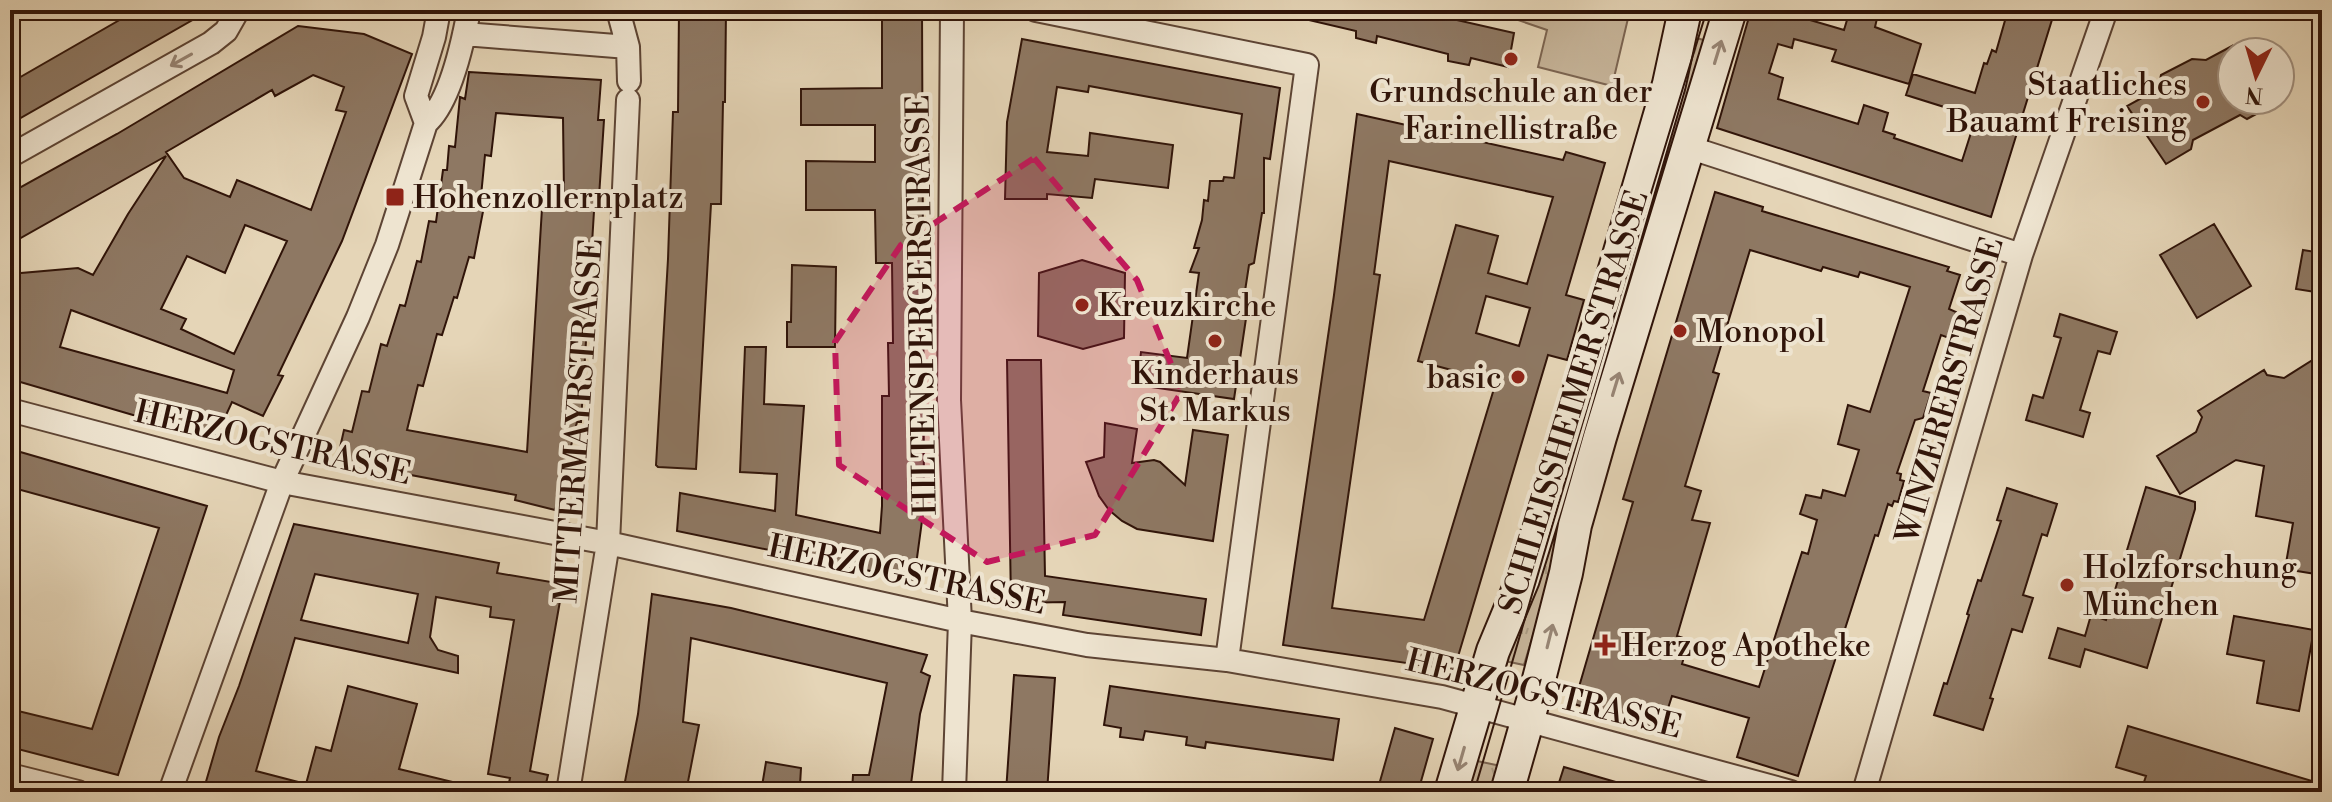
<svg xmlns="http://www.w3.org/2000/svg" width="2332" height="802" viewBox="0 0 2332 802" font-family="'Libre Bodoni',serif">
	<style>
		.grass { fill: url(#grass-tufts); stroke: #7b6451; stroke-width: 2 }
		.pitch { fill: #c6b499; stroke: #7b6451; stroke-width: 2 }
		.building { fill: #8e7863; stroke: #301409; stroke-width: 2; fill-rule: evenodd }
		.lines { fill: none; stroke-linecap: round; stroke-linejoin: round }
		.street-casing { stroke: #5d4434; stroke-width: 26 }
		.secondary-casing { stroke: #301409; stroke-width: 36 }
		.street { stroke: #eee4d0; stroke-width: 22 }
		.secondary { stroke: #eee4d0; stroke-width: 32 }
		.tram { stroke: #301409; stroke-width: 2 }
		.oneway { stroke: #988676 }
		.marked { fill: #c2185b; fill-opacity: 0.2; stroke: #c2185b; stroke-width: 6; stroke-dasharray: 16 10; stroke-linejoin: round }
		.poi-dot { fill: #8f2418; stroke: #eee4d0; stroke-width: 3 }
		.labels { text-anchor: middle; stroke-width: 8; stroke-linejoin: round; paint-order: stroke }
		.poi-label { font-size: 32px; fill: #301409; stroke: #eee4d0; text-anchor: start }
		.street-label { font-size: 32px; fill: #301409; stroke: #eee4d0 }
	</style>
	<defs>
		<pattern id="grass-tufts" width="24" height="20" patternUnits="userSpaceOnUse" patternTransform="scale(2)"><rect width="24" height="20" fill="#c6b499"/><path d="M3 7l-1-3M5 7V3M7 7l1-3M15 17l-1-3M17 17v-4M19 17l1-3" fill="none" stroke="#aa9a82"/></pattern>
	</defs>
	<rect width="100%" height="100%" fill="#e5d5b7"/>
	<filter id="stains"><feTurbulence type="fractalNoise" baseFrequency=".0025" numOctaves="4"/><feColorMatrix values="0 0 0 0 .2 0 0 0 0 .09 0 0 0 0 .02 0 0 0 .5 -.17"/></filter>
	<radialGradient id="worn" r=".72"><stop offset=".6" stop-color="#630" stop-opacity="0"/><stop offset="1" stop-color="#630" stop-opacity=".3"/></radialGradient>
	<!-- grass -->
	<path class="grass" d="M1685 35 1711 42 1524 665 1500 660Z
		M1477 761 1501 766 1492 792H1468Z"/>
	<!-- pitch -->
	<path class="pitch" d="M1489 10H1541L1551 13 1552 10H1630L1612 86 1538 67 1547 30Z"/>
	<!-- building -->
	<path class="building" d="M137 10H210L10 124V83Z
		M679 10H726L725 102H723L721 204H711L696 469 658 467 656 465 668 259 673 112H678Z
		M887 10H922L924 506 914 580 677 531 680 493 775 511 777 474 740 472 745 347H766L764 404 804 406 796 515 880 533 882 506V396H889L888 343H893L892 263H876L875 210H806V161L875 162V125H801V89L882 88V16H887Z
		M1297 10H1413L1514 33 1508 67 1471 58 1469 65 1448 61V54L1377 36 1376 43 1356 38V31L1296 17Z
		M1751 10H1794L1793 15 1844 30 1850 10H1879L1875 27 1921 44 1909 84 1832 61 1836 50 1794 39 1792 48 1778 44 1769 73 1783 78 1778 99 1858 124 1864 105 1888 113 1883 131 1895 135 1894 138 1962 161 1976 117 1906 95 1913 74 1975 93 1984 63 1987 64 1992 50 1996 52 2008 10H2055L1991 217 1717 128Z
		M298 26 364 34 412 54 342 241 278 375 283 376 263 416 232 402 215 439 10 379V274L78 268 93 275 128 214 166 156 10 244V193L117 134ZM313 75 344 87 336 110 346 112 311 210 237 180 230 197 184 178 166 152 272 90 275 96ZM245 225 287 241 234 354 181 329 186 319 161 309 187 256 225 273ZM71 310 234 370 227 393 60 347Z
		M1022 39 1280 88 1270 159 1264 158V213H1262L1254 263 1249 265 1243 304 1248 305 1234 399 1137 385 1141 352 1187 358 1199 273 1190 272 1199 248H1194L1202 220 1204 200 1208 201 1210 181H1223L1224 177 1234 178 1242 114 1089 86 1088 92 1057 87 1047 152 1088 156 1090 133 1173 145 1168 188 1095 179 1092 198 1047 194V199H1005L1007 122Z
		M2232 46V100H2282L2247 119 2240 115 2193 140 2191 149 2166 164 2127 106 2158 89 2161 75 2192 59 2206 60Z
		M469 72 601 80 598 120H604L599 197 595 195 581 422H577L555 510 515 500 516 495 337 461 344 430 352 432 362 391 369 392 381 344 387 346 400 305 405 306 417 261 421 262 429 221 436 222 443 170H447L449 146 455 147 460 97 465 99ZM496 113 563 118 564 193 543 192 527 452 407 430 418 385 423 386 437 334 442 335 454 297 457 298 469 257 474 258 486 196H481L485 155 491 156Z
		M1357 114 1563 160 1566 152 1605 163 1566 295 1584 300 1567 360 1548 355 1454 670 1283 645 1334 295ZM1389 161 1553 197 1527 284 1488 273 1498 236 1456 225 1418 361 1496 382 1424 620 1332 608 1380 275 1374 274ZM1486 296 1530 308 1519 346 1476 333Z
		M1715 192 1763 207 1762 211 1949 267 1947 271 1960 275 1949 309 1956 312 1949 338 1941 335 1923 391 1931 393 1923 418 1915 420 1897 473 1901 474 1900 480 1904 481 1898 502 1894 501 1892 506 1888 504 1878 536 1875 535 1798 776 1737 757 1749 718 1672 696 1661 730 1574 704 1633 502 1623 499ZM1750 250 1821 271 1823 267 1858 277 1860 272 1910 287 1870 412 1848 405 1838 444 1859 450 1845 496 1823 490 1821 498 1806 495 1800 514 1817 520 1808 554 1802 552 1759 687 1682 664 1689 640 1677 636 1710 523 1692 520 1701 491 1685 486 1719 374 1713 372Z
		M2214 224 2251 286 2197 318 2160 255Z
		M2303 250 2322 253V293L2296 289Z
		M1082 260 1125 273 1124 338 1083 349 1038 336 1039 273Z
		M792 265 836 267 835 347H787V322H791Z
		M2060 314 2117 332 2110 354 2098 351 2080 410 2090 413 2083 437 2026 420 2033 395 2043 398 2061 338 2054 336Z
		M2322 354V575L2285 569 2293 523 2256 516 2264 466 2236 460 2180 494 2157 456 2196 432 2202 417 2198 411 2264 370 2267 375 2284 378Z
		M1007 360H1041L1045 576 1206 599 1201 635 1063 615 1065 602 1011 603Z
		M1105 423 1137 429 1132 463 1154 460 1160 462 1185 485 1193 430 1228 435 1213 541 1137 529 1122 521 1109 510 1099 496 1086 462 1104 457Z
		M10 449 207 506 118 775 10 747V709L92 729 159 528 10 487Z
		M2146 487 2195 502V509L2147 668 2085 649 2080 667 2049 658 2058 628 2085 636 2091 615 2106 620Z
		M2007 488 2057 504 2047 536 2042 534 2023 595 2033 598 2022 632 2012 629 1990 698 1993 699 1983 730 1934 715 1944 683 1947 684 1969 615 1967 614 1978 580 1981 581 2001 521 1997 520Z
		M294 524 499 563 497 573 563 584 530 771 548 775 544 792H507L510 778 488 774 514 620 490 617 491 607 436 597 430 637 438 650 458 656V673L295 638 256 771 306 784 316 747 331 751 348 686 417 704 399 769 465 785 464 792H203L219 737 239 686ZM315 574 418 594 408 643 301 620Z
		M652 594 731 608 927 655 921 672 930 676 920 714 910 792H852L853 775H869L887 683 691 638 683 722 699 725 686 792H623L638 714Z
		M2234 616 2314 630 2299 711 2257 703 2264 661 2227 654Z
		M1014 675 1055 678 1047 792H1006Z
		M1110 686 1339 719 1333 760 1206 742 1205 748 1186 745 1187 737 1145 731 1143 740 1120 737 1121 728 1104 725Z
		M2128 726 2322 784V792H2193L2171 786 2169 792 2143 785 2146 776 2116 767Z
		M1395 728 1433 739 1418 792H1377Z
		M766 762 801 768 800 785 794 784 793 792H761Z
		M1564 767 1633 787 1632 792H1556Z"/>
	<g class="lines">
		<defs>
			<path id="street" d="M618 10 628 47 629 81
				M952 10 949 400 960 621 954 792
				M1036 10 1307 65 1227 660
				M464 34 628 47
				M426 123 416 96 434 37 439 10
				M1688 147 2021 255
				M10 156 211 43 226 31 238 10
				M10 410 282 482 608 543 960 621 1087 645 1227 660 1442 697 1791 792
				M10 775 78 792
				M170 792 282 482 358 317 387 245 426 123C450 103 463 42 469 10
				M568 792 608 543 628 100
				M1864 792 2021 255 2106 10"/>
			<path id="secondary" d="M1451 792 1493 651 1523 579 1547 502 1669 84 1685 10
				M1507 792 1537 687 1566 573 1575 525 1600 437 1730 10"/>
		</defs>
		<!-- street casing -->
		<use href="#street" class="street-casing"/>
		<!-- secondary casing -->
		<use href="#secondary" class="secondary-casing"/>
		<!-- street -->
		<use href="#street" class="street"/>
		<!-- secondary -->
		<use href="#secondary" class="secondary"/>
		<!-- tram -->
		<path class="tram" d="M1474 792C1551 531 1626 270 1707 10"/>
	</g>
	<!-- one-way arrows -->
	<defs><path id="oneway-shaft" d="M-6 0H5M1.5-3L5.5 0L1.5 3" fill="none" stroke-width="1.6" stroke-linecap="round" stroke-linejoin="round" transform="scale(2)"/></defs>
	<g class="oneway">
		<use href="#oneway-shaft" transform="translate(1718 52) rotate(-73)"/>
		<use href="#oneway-shaft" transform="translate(181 60) rotate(151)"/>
		<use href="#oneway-shaft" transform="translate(1616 384) rotate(-73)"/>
		<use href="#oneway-shaft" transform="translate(1550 636) rotate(-76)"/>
		<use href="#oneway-shaft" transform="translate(1461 759) rotate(106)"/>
	</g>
	<!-- marked area -->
	<path class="marked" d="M1034 158 1137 280 1182 391 1095 535 987 562 839 465 835 342 901 245Z"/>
	<!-- markers -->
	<g class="poi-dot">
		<circle cx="1511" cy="59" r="8"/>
		<circle cx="2203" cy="102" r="8"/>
		<rect x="385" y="187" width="20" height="20" rx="4"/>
		<circle cx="1082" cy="305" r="8"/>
		<circle cx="1680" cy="331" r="8"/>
		<circle cx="1215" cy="341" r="8"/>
		<circle cx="1518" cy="377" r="8"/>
		<circle cx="2067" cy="585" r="8"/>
		<path d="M1601 633h8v8h8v8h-8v8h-8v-8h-8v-8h8z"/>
	</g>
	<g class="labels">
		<!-- poi labels -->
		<g class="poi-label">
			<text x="2187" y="95" text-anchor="end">Staatliches<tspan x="2187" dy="37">Bauamt Freising</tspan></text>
			<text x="1511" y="102" text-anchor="middle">Grundschule an der<tspan x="1511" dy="37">Farinellistraße</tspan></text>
			<text x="413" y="208">Hohenzollernplatz</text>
			<text x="1098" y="316">Kreuzkirche</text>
			<text x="1696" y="342">Monopol</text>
			<text x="1215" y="384" text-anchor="middle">Kinderhaus<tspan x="1215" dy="37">St. Markus</tspan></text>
			<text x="1502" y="388" text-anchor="end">basic</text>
			<text x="2083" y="578">Holzforschung<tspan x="2083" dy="37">München</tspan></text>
			<text x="1621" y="656">Herzog Apotheke</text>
		</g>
		<!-- street labels -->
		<g class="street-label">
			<text transform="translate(921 305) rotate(-91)" y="11">HILTENSPERGERSTRASSE</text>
			<text transform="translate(1949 390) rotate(-74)" y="11">WINZERERSTRASSE</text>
			<text transform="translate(1573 402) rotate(-73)" y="11">SCHLEISSHEIMER STRASSE</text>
			<text transform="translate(578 421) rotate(-86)" y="11">MITTERMAYRSTRASSE</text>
			<text transform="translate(273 442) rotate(13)" y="11">HERZOGSTRASSE</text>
			<text transform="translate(907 574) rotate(12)" y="11">HERZOGSTRASSE</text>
			<text transform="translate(1544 693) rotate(14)" y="11">HERZOGSTRASSE</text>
		</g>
	</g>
	<!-- margin -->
	<rect width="2332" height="802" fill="none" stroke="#e5d5b7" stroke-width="40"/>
	<rect x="12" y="12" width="2308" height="778" fill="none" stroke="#301409" stroke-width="4"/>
	<rect x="20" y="20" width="2292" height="762" fill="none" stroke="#301409" stroke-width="2"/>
	<!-- north arrow -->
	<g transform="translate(2256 76) rotate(185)"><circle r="38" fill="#eee4d0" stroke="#a29180" stroke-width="2"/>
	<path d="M0-6L14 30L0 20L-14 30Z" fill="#8f2418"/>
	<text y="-12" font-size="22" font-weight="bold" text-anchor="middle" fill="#301409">N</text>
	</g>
	<rect width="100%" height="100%" filter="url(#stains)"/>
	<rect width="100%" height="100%" fill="url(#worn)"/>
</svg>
